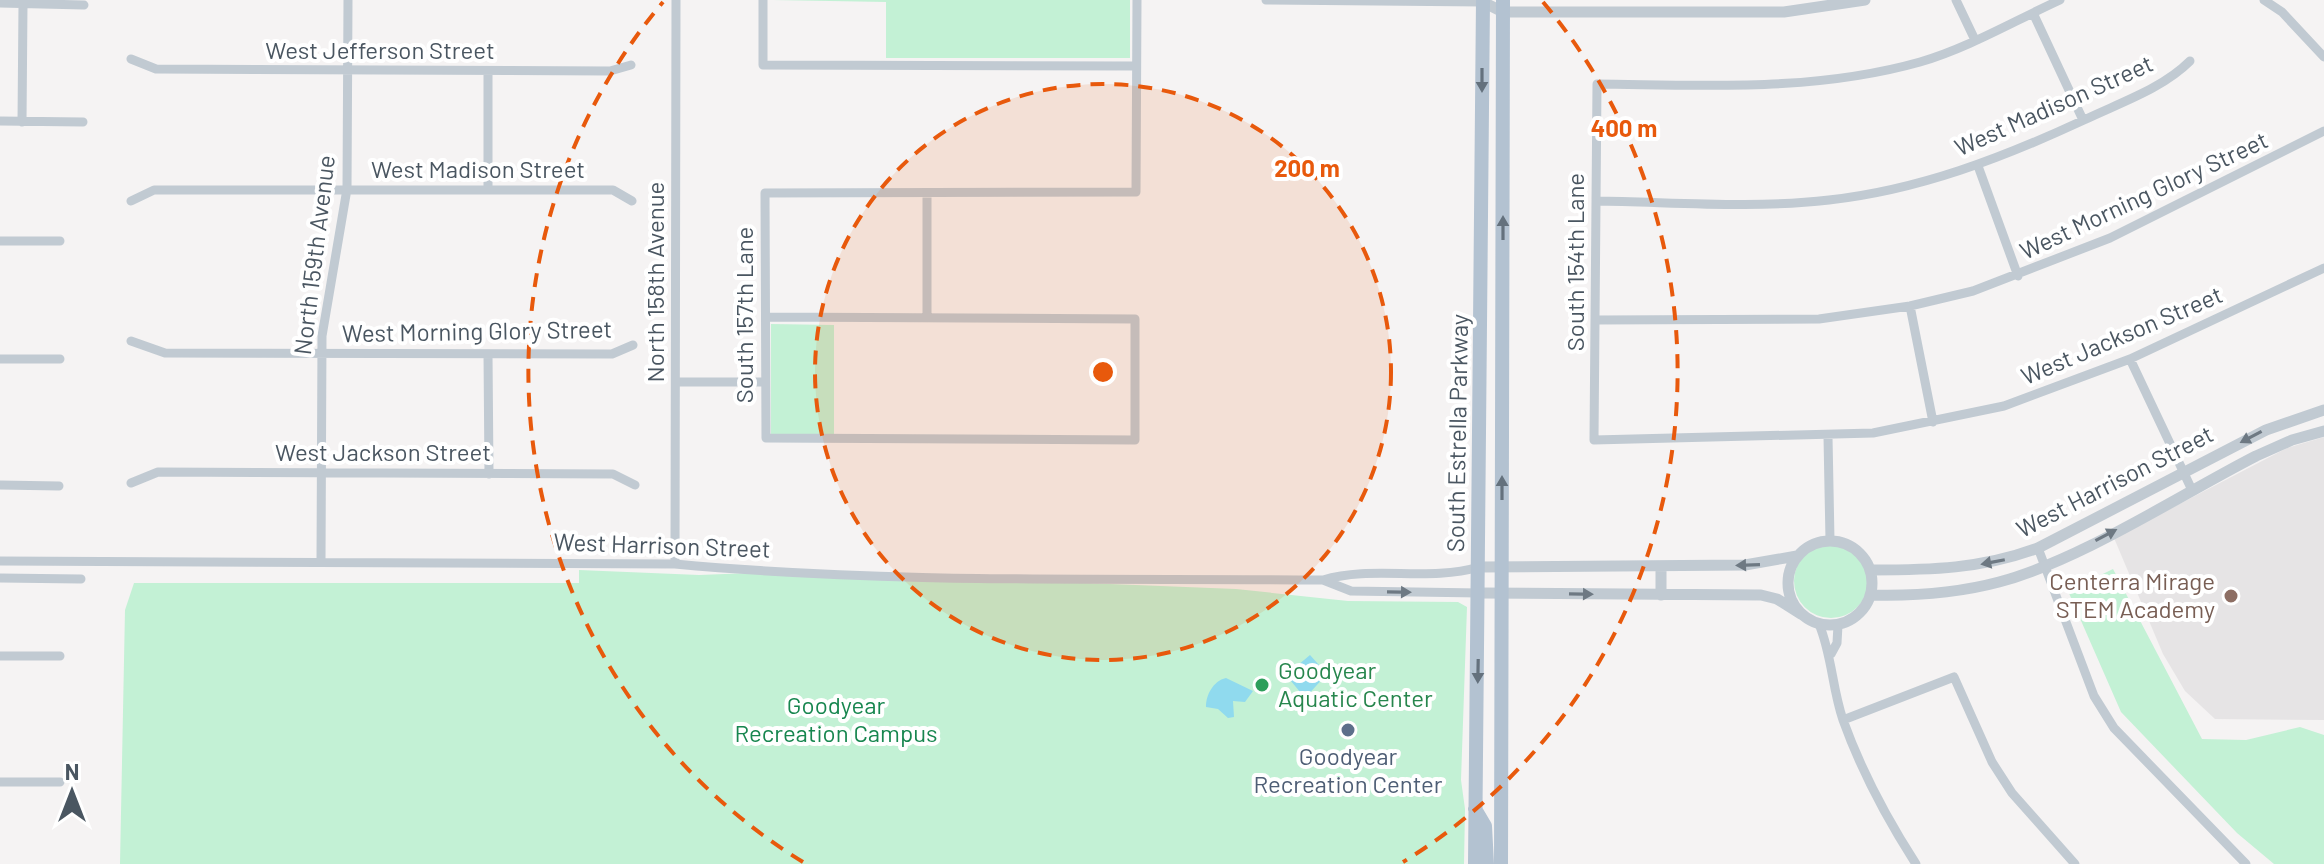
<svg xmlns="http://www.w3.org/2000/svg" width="2324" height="864" viewBox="0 0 2324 864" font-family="Barlow,sans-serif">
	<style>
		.education { fill: #e6e4e5 }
		.green { fill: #c3f1d5 }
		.water { fill: #90daee }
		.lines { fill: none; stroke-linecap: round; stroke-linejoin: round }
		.minor { stroke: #c1cad2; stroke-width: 9 }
		.tertiary { stroke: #c1cad2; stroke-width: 11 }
		.primary { stroke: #b3c2d1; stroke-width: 14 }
		.oneway { fill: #64717d }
		.oneway2 { fill: #6e7983 }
		.ring { fill: none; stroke: #e8590c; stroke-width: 4; stroke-dasharray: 14 10 }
		.education-dot { fill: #8d6e63; stroke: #fff; stroke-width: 3 }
		.leisure-dot { fill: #2e9e5b; stroke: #fff; stroke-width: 3 }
		.service-dot { fill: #5c6f8a; stroke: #fff; stroke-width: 3 }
		.labels { text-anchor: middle; stroke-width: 8; stroke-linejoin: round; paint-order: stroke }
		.street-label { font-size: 24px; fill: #4a5661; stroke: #fff }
		.education-label { font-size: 24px; fill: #785e54; stroke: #fff; text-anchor: end }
		.leisure-label { font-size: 24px; fill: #27864d; stroke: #fff; text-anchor: start }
		.park-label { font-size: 24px; fill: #17864f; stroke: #fff }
		.service-label { font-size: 24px; fill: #4e5e75; stroke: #fff }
		.centre { fill: #e8590c; stroke: #fff; stroke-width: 4 }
		.ring-label { font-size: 24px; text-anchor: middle; font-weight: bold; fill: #e8590c; stroke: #fff; stroke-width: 8; stroke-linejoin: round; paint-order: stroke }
	</style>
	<rect width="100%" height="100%" fill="#f5f3f3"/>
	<!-- education -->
	<path class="education" d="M2324 437V720L2215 719 2185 691 2163 654 2114 538 2287 448Z"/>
	<!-- green -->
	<path class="green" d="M773 0H1130V58H886V2Z
		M771 324 834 325V434H771Z
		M1794 581a37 37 0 1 1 74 0a37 37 0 1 1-74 0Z
		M2113 569 2202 739 2246 740 2300 727 2324 735V864H2274L2237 833 2121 712 2068 591Z
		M579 570 699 575 777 572 932 577 1236 589 1348 601 1458 602 1467 607 1461 780 1465 809 1464 864H120L125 610 134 583H579Z"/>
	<!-- water -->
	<path class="water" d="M1310 655 1327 674 1305 698 1286 675Z
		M1226 678 1253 691 1245 702 1233 701 1234 717 1228 718 1218 709 1206 707C1206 695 1213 681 1226 678Z"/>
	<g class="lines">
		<!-- minor -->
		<path class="minor" d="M763 0V65L1136 66
			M1266 0 1483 2
			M1956 0 1975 40
			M2060 0C2014 21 1968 48 1920 62 1814 92 1705 85 1597 84L1594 440 1873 433 2004 406 2130 359 2324 268
			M2264 0 2282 12 2324 57
			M0 3 84 5
			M2033 13 2083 120
			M131 59 156 69 610 71 631 65
			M488 71V190
			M0 121 83 122
			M22 122 23 4
			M1978 166 2018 276
			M131 201 154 190H613L632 201
			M1596 201C1673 202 1752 209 1829 200 1919 190 2002 158 2084 120 2119 103 2162 89 2190 61
			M0 241H60
			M1910 306 1933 422
			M766 317 1135 319V440L766 438 765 193 1136 192 1137 0
			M927 318V193
			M1597 320 1819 319 1910 306 1973 291 2110 238 2324 131
			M131 341 165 353 612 354 633 345
			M488 354 489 474
			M0 359H60
			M2130 359 2191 488
			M676 382H765
			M1828 437 1830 540
			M131 483 158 472 613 474 635 485
			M0 485 59 486
			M2038 548 2094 696 2114 728 2246 864
			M0 561 675 564C890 584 1107 578 1323 580 1373 565 1428 582 1479 567
			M321 562 322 336 347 189 348 0
			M675 564 676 0
			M0 578 81 579
			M1323 580 1351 591 1479 593
			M1819 624C1832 655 1832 688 1843 720 1861 770 1887 819 1916 864
			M1831 654 1837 643 1838 625
			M0 656H60
			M1843 720 1954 677 1992 762 2012 793 2075 864
			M0 782H60"/>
		<!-- tertiary -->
		<path class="tertiary" d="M1483 2 1503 12H1784L1865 0
			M1788 583a42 42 0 1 1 84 0a42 42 0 1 1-84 0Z
			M1479 567 1745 565 1797 556
			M1871 570C1930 570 1982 569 2038 548L2266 430 2324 410
			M1479 593 1761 595 1777 599 1801 614
			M1661 595V567
			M1872 595C1913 596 1958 593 1999 582 2081 560 2178 496 2256 456L2292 440 2324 431"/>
		<!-- primary -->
		<path class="primary" d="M1475 809 1485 826 1487 864
			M1475 864 1483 0
			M1501 864 1503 0"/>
	</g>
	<!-- one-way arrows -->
	<defs><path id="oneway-solid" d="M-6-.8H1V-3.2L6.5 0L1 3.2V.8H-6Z" transform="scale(2)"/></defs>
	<g class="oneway">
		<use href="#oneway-solid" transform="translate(1482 80) rotate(90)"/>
		<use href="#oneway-solid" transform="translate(1503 228) rotate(-90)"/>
		<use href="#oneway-solid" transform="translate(1502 488) rotate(-90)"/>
		<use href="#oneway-solid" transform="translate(1478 671) rotate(91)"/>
	</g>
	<g class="oneway2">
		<use href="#oneway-solid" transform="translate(2251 437) rotate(152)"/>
		<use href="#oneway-solid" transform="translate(2106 535) rotate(-28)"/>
		<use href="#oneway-solid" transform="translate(1993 562) rotate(169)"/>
		<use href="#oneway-solid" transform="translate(1748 565) rotate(178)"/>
		<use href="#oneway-solid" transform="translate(1399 592) rotate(1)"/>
		<use href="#oneway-solid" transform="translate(1581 594) rotate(1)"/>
	</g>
	<!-- distance rings -->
	<circle cx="1103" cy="372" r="288" fill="#e8590c" fill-opacity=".12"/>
	<g class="ring">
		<circle cx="1103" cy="372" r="288"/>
		<path d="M803 862A575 575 0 0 1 663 2M1543 2A575 575 0 0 1 1403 862"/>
	</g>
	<!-- markers -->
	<circle class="education-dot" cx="2231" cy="596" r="8"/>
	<circle class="leisure-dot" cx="1262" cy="685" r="8"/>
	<circle class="service-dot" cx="1348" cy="730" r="8"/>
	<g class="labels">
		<!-- street labels -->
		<g class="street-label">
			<text x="380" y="59">West Jefferson Street</text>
			<text transform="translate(2054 106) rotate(-24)" y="8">West Madison Street</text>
			<text x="478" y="178">West Madison Street</text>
			<text transform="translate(2144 196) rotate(-25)" y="8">West Morning Glory Street</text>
			<text transform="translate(315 255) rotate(-83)" y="8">North 159th Avenue</text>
			<text transform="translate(1576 262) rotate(-90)" y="8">South 154th Lane</text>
			<text transform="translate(656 282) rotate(-90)" y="8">North 158th Avenue</text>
			<text transform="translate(745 315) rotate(-90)" y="8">South 157th Lane</text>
			<text transform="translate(477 332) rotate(-1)" y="8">West Morning Glory Street</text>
			<text transform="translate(2122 336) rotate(-23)" y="8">West Jackson Street</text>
			<text transform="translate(1458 433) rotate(-89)" y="8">South Estrella Parkway</text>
			<text x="383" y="461">West Jackson Street</text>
			<text transform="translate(2115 482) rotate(-27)" y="8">West Harrison Street</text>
			<text transform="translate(662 546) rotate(2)" y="8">West Harrison Street</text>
		</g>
		<!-- education labels -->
		<g class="education-label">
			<text x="2215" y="590">Centerra Mirage<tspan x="2215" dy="28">STEM Academy</tspan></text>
		</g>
		<!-- leisure labels -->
		<g class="leisure-label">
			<text x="1278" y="679">Goodyear<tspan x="1278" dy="28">Aquatic Center</tspan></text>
		</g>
		<!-- park labels -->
		<g class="park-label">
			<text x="836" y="714">Goodyear<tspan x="836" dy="28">Recreation Campus</tspan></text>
		</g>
		<!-- service labels -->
		<g class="service-label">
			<text x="1348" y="765">Goodyear<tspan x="1348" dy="28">Recreation Center</tspan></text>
		</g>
	</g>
	<circle cx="1103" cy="372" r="12" class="centre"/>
	<g class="ring-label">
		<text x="1624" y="137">400 m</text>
		<text x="1307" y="177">200 m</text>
	</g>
	<!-- north arrow -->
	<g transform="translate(72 792)" stroke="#ffffff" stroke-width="6" paint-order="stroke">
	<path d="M0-6L14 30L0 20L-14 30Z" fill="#4a5661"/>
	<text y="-12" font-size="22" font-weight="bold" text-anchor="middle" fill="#4a5661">N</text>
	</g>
</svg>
